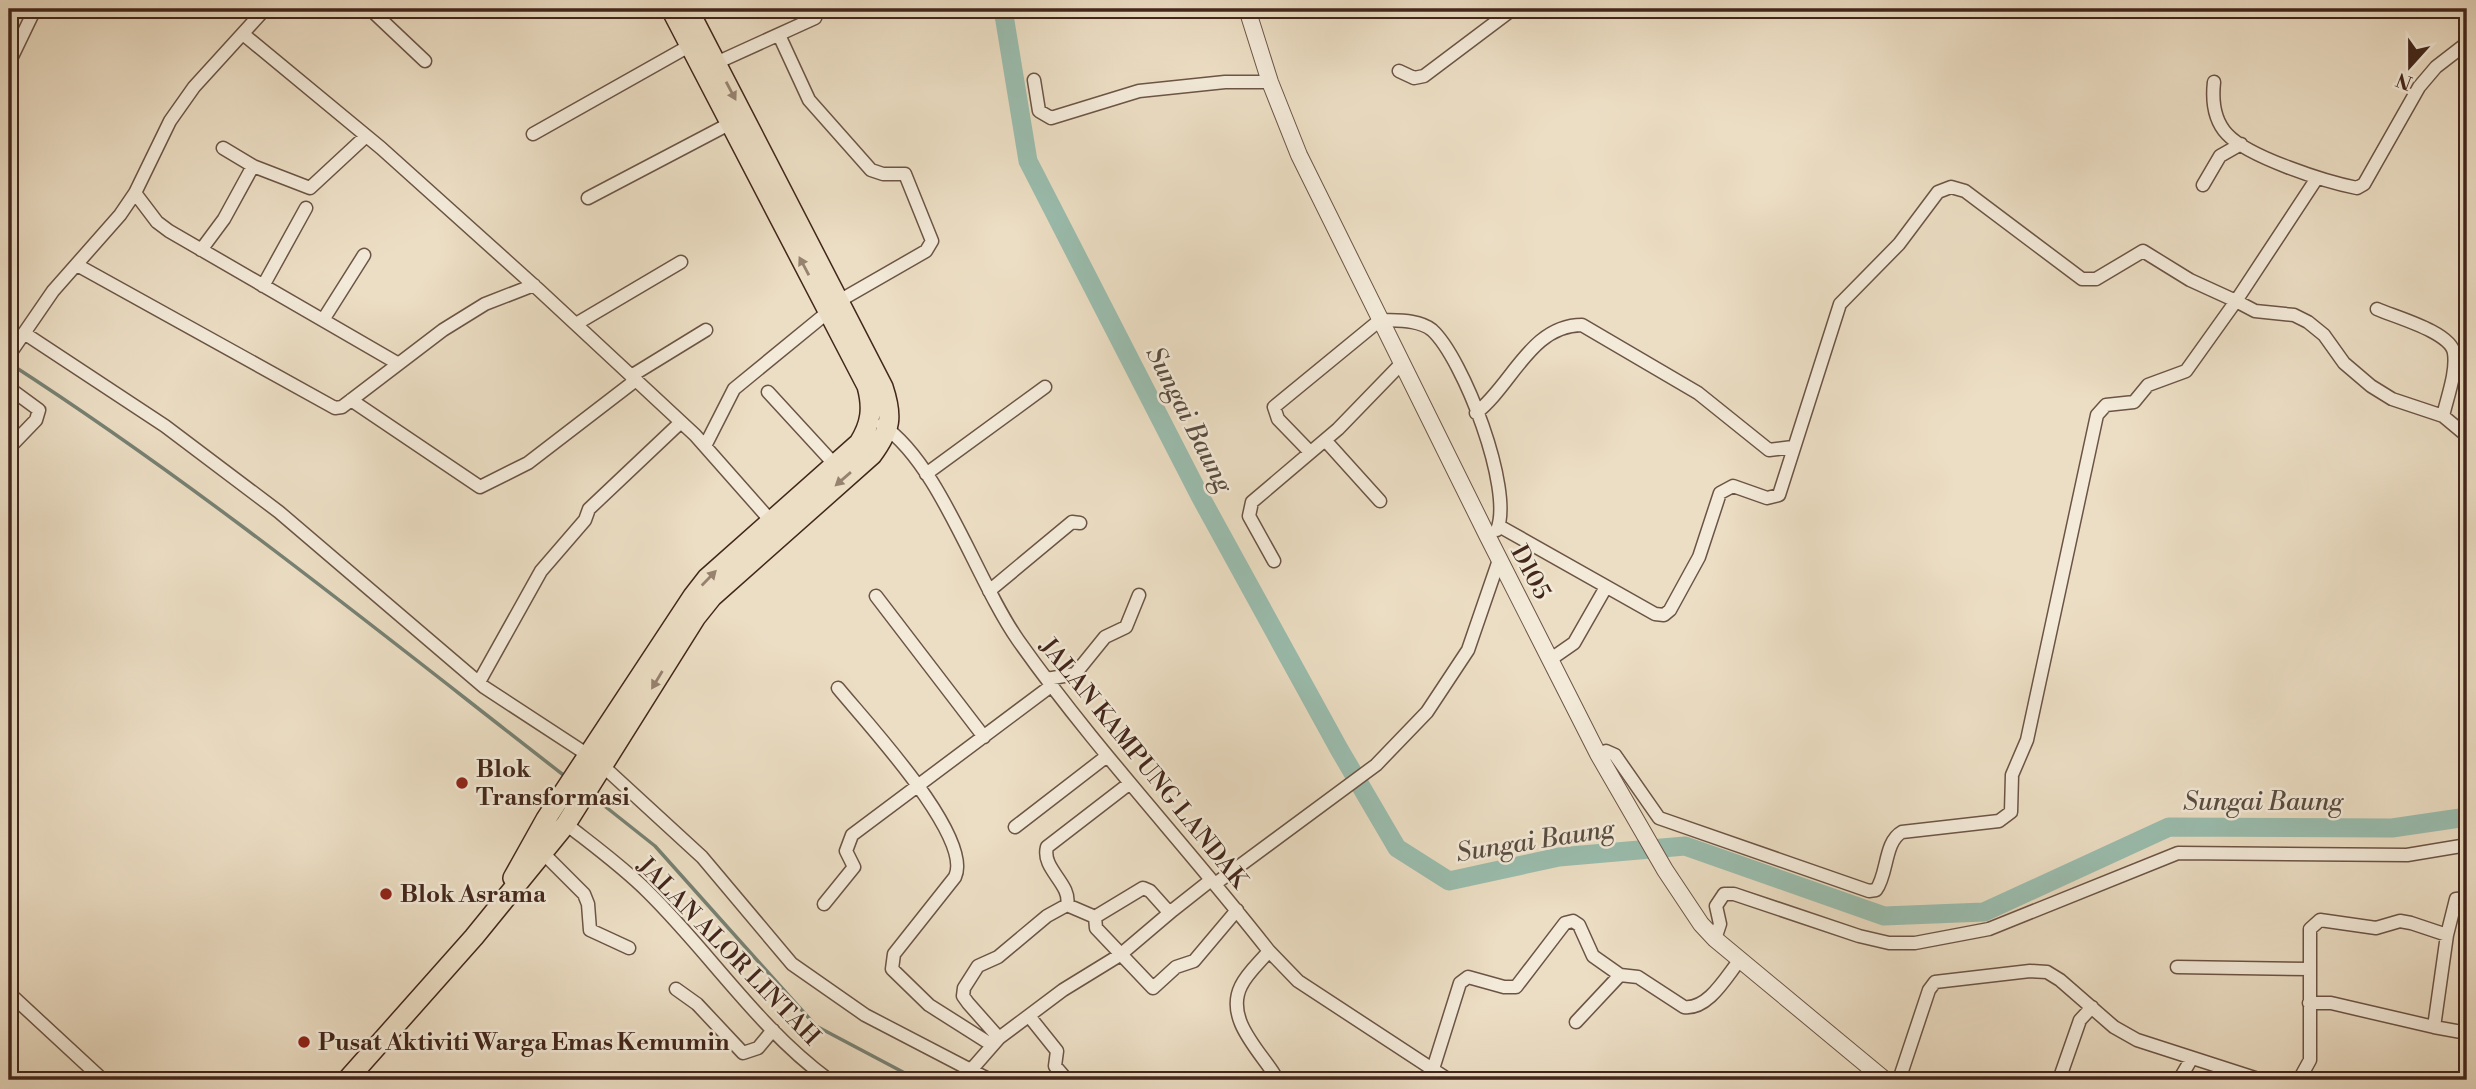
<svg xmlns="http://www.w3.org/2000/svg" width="2476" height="1089" viewBox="0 0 2476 1089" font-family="'Libre Bodoni',serif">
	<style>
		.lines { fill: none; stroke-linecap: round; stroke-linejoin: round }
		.stream { stroke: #778173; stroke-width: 3.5 }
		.river { stroke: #9abdae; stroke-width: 19 }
		.minor-casing { stroke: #6c5445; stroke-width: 15 }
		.tertiary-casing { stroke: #6c5445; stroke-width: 18 }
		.primary-casing { stroke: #42261b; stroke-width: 22 }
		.minor { stroke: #f3ead9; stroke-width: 12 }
		.tertiary { stroke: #f3ead9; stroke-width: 16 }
		.primary { stroke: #ecdec4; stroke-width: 19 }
		.oneway { fill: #978270 }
		.poi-dot { fill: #8f2418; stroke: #f3ead9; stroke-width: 2.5 }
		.labels { text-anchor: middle; stroke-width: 5; stroke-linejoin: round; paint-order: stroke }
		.street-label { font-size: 24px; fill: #42261b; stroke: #f3ead9 }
		.poi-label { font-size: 24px; font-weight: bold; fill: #42261b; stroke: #f3ead9; text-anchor: start }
		.water-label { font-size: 26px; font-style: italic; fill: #584c40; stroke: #f3ead9 }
	</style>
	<rect width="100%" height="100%" fill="#ecdec4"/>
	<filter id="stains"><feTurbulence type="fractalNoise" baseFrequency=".00286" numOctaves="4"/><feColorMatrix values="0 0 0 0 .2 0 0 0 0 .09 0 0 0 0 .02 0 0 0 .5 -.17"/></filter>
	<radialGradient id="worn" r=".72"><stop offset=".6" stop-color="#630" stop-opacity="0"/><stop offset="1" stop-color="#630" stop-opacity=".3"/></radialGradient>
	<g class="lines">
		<!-- stream -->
		<path class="stream" d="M9 363C203 488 383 635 566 777
			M592 796 655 846 816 1026 918 1080"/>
		<!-- river -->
		<path class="river" d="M1003 9 1028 161 1200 496 1339 749 1397 848 1449 881 1559 857 1685 846 1884 916 1984 912 2169 827 2392 828 2467 817"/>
		<defs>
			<path id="minor" d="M370 9 425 61
				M243 34 381 148 539 290 695 435 771 521
				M779 35 809 100 871 170 883 174H905L932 241 926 251 839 301
				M9 63 35 9
				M716 63 815 18 818 9
				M1399 71 1414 78 1424 76 1513 9
				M1034 80 1039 111 1051 118 1139 91 1225 82H1270
				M2214 82C2212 100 2214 120 2227 134 2248 157 2326 182 2357 188L2364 184 2419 87 2436 67 2467 43
				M533 134 691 45
				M223 148 253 166
				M2203 185 2220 156 2241 144
				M135 193 157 222 169 231 397 363
				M588 198 729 124
				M201 250 224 219 253 166 310 188 365 137
				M77 265 335 408 342 407 443 330 485 304 534 285
				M263 286 306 208
				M2377 309C2395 317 2451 332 2454 353 2457 372 2447 398 2443 416
				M323 320 364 255
				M576 324 681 262
				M24 333 165 426 279 512 484 687 588 755
				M9 355 53 291 120 215 135 193 170 121 194 87 265 9
				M631 376 706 330
				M9 388 39 410 36 420 9 448
				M768 392 836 466
				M351 400 480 487 528 463 636 380
				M1476 413C1512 385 1531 325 1582 325L1698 393 1769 450 1793 447
				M882 425C940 464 976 580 1018 640 1095 749 1187 846 1269 951L1298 981 1449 1080
				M1325 440 1380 501
				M705 446 734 389 828 312
				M1309 451 1278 419 1274 407 1380 320C1396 321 1418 319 1432 330 1463 358 1514 490 1497 530
				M926 474 1045 387
				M1499 526 1655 614 1664 615 1670 610 1699 557 1720 493 1733 486 1767 498 1779 495 1840 304 1899 244 1938 192 1951 187 1965 191 2082 279H2096L2143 251 2190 280 2236 301 2317 178
				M1274 561 1249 516 1252 502 1338 429 1401 364
				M989 591 1072 522 1080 523
				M876 596 984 737
				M1551 659 1574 643 1606 587
				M1047 679 1075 674 1105 637 1126 627 1139 595
				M479 682 541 571 585 520 589 509 681 422
				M838 688C864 720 974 837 955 877L894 954 892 969 929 1005 992 1045
				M1598 754 1606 751 1615 755 1659 818 1869 891 1876 890C1888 874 1884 842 1902 832L1999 821 2011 812 2012 775 2027 740 2097 415 2106 405 2134 402 2148 385 2186 371 2236 301 2255 311 2294 315 2308 322 2324 335 2344 363 2371 386 2392 399 2443 416 2467 436
				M604 767 702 857 792 964 865 1015 990 1080
				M566 824C594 846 623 867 648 892 710 953 759 1029 829 1080
				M1015 827 1107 756
				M543 853 584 894 588 904 590 930 629 948
				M1215 884 1376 765 1427 712 1468 650 1499 560
				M824 904 854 867 846 851 852 835 1051 686
				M1067 905 1095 917 1096 928 1153 988 1176 967 1194 961 1237 910
				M1095 917 1143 888 1150 891 1167 910H1173L1211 880
				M2447 935 2434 1027 2467 1033
				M1715 939 1720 924 1716 906 1724 894H1734L1859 936 1889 943H1915L1989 929 2178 853 2407 855 2467 845
				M1269 951C1260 962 1247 973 1241 986 1225 1018 1258 1049 1274 1074L1275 1080
				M2177 967 2310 969
				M676 989 697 1004 743 1053 758 1048 773 1030
				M9 993 103 1080
				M2309 1003H2331L2434 1027
				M1029 1016 1057 1051 1055 1066 1067 1080
				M1576 1022 1620 975 1638 977 1684 1007C1708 1010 1726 977 1739 961
				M999 1038 1063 990 1120 955 1173 910
				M1433 1069 1460 983 1468 977 1504 987H1516L1565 923 1573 921 1579 925 1593 956 1620 975
				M971 1070 999 1038 968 1003 963 996 964 988 978 966 998 957 1047 916 1067 905C1072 884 1041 869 1047 847L1130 783
				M1899 1080 1929 990 1935 982 2030 971 2047 972 2060 980 2114 1027 2137 1040 2261 1080
				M2059 1080 2080 1020 2092 1007
				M2179 1080 2192 1058
				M2299 1080 2310 1060V929L2320 920 2376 928 2400 921 2411 923 2447 935 2456 899 2467 898"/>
			<path id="tertiary" d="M1247 9 1270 82 1299 155 1487 535 1598 754 1665 870 1701 924 1715 939 1885 1080"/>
			<path id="primary" d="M513 878 546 819 693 596 707 578 859 443C871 424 873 408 867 386L671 9
				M347 1080 474 937 566 824 696 617 712 597 872 455C891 429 893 417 883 387L688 9"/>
		</defs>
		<!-- minor casing -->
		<use href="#minor" class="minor-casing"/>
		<!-- tertiary casing -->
		<use href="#tertiary" class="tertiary-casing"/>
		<!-- primary casing -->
		<use href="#primary" class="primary-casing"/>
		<!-- minor -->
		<use href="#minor" class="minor"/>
		<!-- tertiary -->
		<use href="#tertiary" class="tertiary"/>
		<!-- primary -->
		<use href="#primary" class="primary"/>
	</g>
	<!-- one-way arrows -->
	<defs><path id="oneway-solid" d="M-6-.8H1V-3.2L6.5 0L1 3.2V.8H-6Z" transform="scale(1.75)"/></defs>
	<g class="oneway">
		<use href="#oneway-solid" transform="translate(731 91) rotate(62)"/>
		<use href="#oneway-solid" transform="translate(804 266) rotate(-118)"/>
		<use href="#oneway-solid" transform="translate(843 479) rotate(139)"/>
		<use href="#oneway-solid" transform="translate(709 578) rotate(-46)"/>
		<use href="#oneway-solid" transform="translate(657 680) rotate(121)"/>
	</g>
	<!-- markers -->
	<g class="poi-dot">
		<circle cx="462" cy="783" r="7"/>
		<circle cx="386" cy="894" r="7"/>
		<circle cx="304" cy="1042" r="7"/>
	</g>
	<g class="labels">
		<!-- street labels -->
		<g class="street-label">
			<text transform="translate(1531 572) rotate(62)" y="8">D105</text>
			<text transform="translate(1144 763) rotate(51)" y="8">JALAN KAMPUNG LANDAK</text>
			<text transform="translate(729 951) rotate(46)" y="8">JALAN ALOR LINTAH</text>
		</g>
		<!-- poi labels -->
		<g class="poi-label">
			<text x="476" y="777">Blok<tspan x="476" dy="28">Transformasi</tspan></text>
			<text x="400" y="902">Blok Asrama</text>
			<text x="318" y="1050">Pusat Aktiviti Warga Emas Kemumin</text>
		</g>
		<!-- water labels -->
		<g class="water-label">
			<text transform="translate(1190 419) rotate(63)" y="9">Sungai Baung</text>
			<text x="2263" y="810">Sungai Baung</text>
			<text transform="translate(1535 840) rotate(-9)" y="9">Sungai Baung</text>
		</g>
	</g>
	<!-- margin -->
	<rect width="2476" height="1089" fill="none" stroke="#ecdec4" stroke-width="35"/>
	<rect x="10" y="10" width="2455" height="1068" fill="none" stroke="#42261b" stroke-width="3.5"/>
	<rect x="18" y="18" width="2441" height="1054" fill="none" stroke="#42261b" stroke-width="2"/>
	<!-- north arrow -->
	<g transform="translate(2410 66) rotate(201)" stroke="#f3ead9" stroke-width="5" paint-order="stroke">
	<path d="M0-5L12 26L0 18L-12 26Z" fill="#42261b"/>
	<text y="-10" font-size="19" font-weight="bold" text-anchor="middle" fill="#42261b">N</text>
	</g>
	<rect width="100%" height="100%" filter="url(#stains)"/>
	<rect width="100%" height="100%" fill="url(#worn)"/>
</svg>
